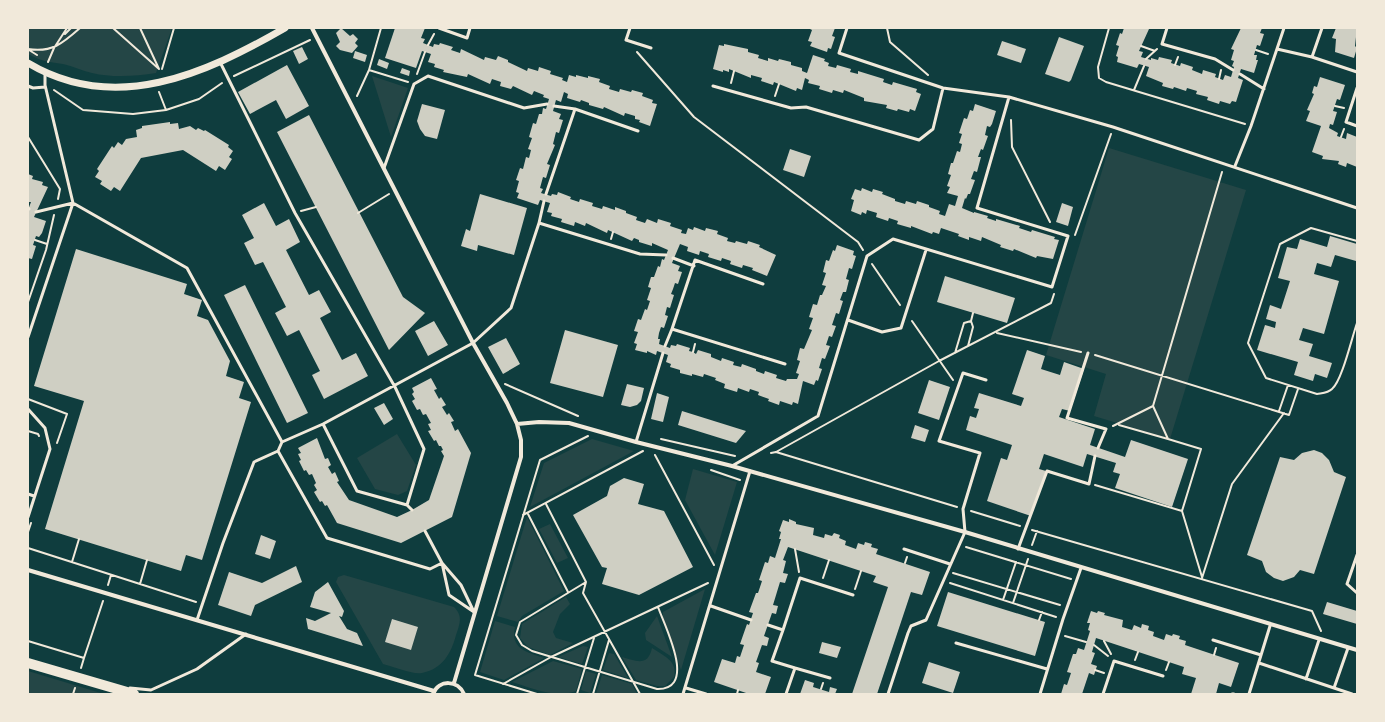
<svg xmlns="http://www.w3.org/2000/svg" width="1385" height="722" viewBox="0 0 1385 722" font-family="'Sofia Sans Condensed',sans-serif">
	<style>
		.green { fill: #244646 }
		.building { fill: #cfcfc3 }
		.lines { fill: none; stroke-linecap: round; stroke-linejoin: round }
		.path { stroke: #f1e9da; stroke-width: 2 }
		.service { stroke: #f1e9da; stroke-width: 3 }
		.minor { stroke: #f1e9da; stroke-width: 4 }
		.tertiary { stroke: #f1e9da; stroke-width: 7 }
		.primary { stroke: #f1e9da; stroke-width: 10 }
	</style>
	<rect width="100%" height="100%" fill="#0f3d3e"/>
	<!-- green -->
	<path class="green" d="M28 28H172L156 73C136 76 113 78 92 73 82 71 73 66 63 64 48 62 41 61 28 54Z
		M372 76 408 88 391 137Z
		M1109 148 1246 190 1170 439 1094 416 1106 374 1046 355Z
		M397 434 416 465 407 491 398 495 375 489 357 458Z
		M592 439 634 451 530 507 544 463Z
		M693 469 737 482 715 555 685 500Z
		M527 517 564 591 522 616 518 622 497 616Z
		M550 524 568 558 557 563 539 529Z
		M344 575 454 607C463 616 460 623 456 635 451 654 442 669 422 673 413 675 392 666 383 664L336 582 338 577Z
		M705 589 681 670 663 617V612Z
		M566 597 570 604 560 614 553 632 556 638 573 643 550 655 528 647 520 638 522 624Z
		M657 616 672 657 646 640 645 633Z
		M495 621 515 627C510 649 527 652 544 658L504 680 480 672Z
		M583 646 588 647 582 664 558 657Z
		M652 648C664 656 678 661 674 677L665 686H657L636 680 622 657C636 661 648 667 652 648Z
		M609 653 614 654 628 678 603 670Z
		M553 661 582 669 576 691C555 699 532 688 512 682Z
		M28 671 104 694H28Z
		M586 671 596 674 590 693 581 690Z
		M602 675 632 684 637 694H596Z"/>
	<!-- building -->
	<path class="building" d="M341 28 350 36 353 34 358 39 355 43 358 46 352 53 340 50 336 46 340 42 336 33Z
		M395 28H425L421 38 425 39 423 43 433 47 434 44 439 45 440 43 453 47 451 50 460 53 461 49 484 60 485 57 496 60 498 56 508 60V62L527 71 528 68 538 71 539 67 551 71 550 74 563 78 562 80 567 82 569 75 576 77V75L588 78V76L600 79 599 82 610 86 609 89 619 92 620 89 631 92 632 90 643 93 642 96 653 100 652 103 657 104 650 126 639 122 640 120 635 119V116L625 113 624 116 604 107 603 109 589 105V103L581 100 580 102 567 98 568 94 564 92 561 102 556 100 553 111 561 114 559 119 563 120 559 133 556 132 553 144 555 145 547 164 550 165 546 178 543 177 540 188 543 189 541 193 551 196 552 194 557 195 558 192 571 197 570 199 579 202 580 199 593 203 592 206 602 209 603 206 615 210V207L626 211V213L637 217 636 220 645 223 647 219 657 223 658 219 671 223 670 226 682 230 681 233 686 234 688 228 693 230 694 227 705 231 706 228 718 231 717 234 728 238 727 241 735 243 736 241 747 244 748 241 760 245 759 247 776 255 767 276 752 270 753 268 743 265 742 268 730 264 731 261 722 258 721 261 708 257 709 254 700 251 699 255 687 251 688 247 680 244 672 263 680 266 678 271 682 272 678 284 675 283 673 289 671 294 674 295 670 308 667 307 665 315 668 316 664 328 661 327 659 333 658 339H660L659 344 670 348 671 345 676 346 677 344 690 348 689 351 693 352 696 354 698 350 711 354V357L721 361 722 358 734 362 733 365 741 367 742 364 756 369V371L764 374 765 371 777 375 776 378 786 381 787 379H797L799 374 796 373 800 361 797 360 800 348 804 349 812 330 809 329 813 318 809 317 813 304 817 305 820 295H822L826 286 822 285 826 273 823 272 826 260 829 261 833 250 835 251 837 245 854 251 853 255 856 256 852 269 849 268 846 279 849 280 846 292H843L840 300 843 301 839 314 836 313 832 325 836 326 832 337 829 336 826 345 830 346 825 359 822 358 819 368 822 369 818 381 816 380 814 385 803 381 798 404 793 402 792 405 780 401 779 405 768 401 769 399 758 395 759 392 750 389 749 392 738 388 737 392 724 388 725 384 715 380 716 378 704 374 703 377 692 374V376L680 373V370L670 367 671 364 666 362 668 355 657 351 656 355 647 351V353L635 350 637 344 634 343 638 332 634 331 638 319 641 320 645 309 647 310 650 301 647 300 651 288 648 287 651 277H654L658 266 660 267 662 259 664 260 668 250 652 243V246L639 242V240L634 238 632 241 608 230 607 233 586 223 585 226 575 222 574 226 561 222 562 219 551 216 552 213 547 212 550 203 540 200 538 205 517 198 519 193 516 192 519 181 516 180 520 168 523 169 526 157 529 158 531 150 528 149 532 138 529 137 533 123 536 124 539 114H542L543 108 546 109 549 99 543 97 544 95 534 91 532 95 513 86 511 89 500 86 501 82 492 79 490 84 468 74 467 77 443 72 444 70 434 67 435 64 428 62 431 54 422 51 416 68 385 58Z
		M808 28H835L832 36 835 37 831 49 828 48 827 52 810 46 812 42 808 41 812 30Z
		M1124 28 1149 29 1139 51 1143 52 1141 57 1151 60V58L1158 60 1159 57 1172 60 1171 63 1180 66 1181 63 1193 67 1192 70 1202 74 1203 70 1216 74 1215 77 1223 80 1225 75 1231 77 1234 67 1232 66 1234 61 1231 60 1234 50 1231 49 1241 28H1262L1260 33 1264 34 1260 46 1257 45 1254 55H1257L1256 60H1258L1254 73 1241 69 1238 78 1243 80 1236 102 1232 101 1230 104 1220 101 1219 104 1207 100 1208 97 1196 94 1197 91 1187 88 1186 91 1174 87 1173 89 1162 86 1163 83 1146 76 1149 67 1139 64 1137 68 1117 62 1118 57 1116 56 1119 46 1116 45 1120 33 1122 34Z
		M1336 28H1357L1355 46 1357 48 1354 58 1335 52 1336 39 1332 38Z
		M1059 37 1084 46 1071 80 1069 82 1045 74Z
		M1002 41 1026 49 1021 63 997 55Z
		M724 44 748 49V52L759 55 758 58 768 61V58L778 61 779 59 791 62V65L802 68V71L807 73 813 55 825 59 824 61 829 63 828 66 836 68 837 65 851 69 850 72 858 74V71L884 79 883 82 892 85 893 82 917 89 916 92 921 94 915 111 910 109 909 112 898 109 897 111 886 108 887 105 864 101V98L844 90 843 93 833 90 832 93 819 89 820 86 808 83 809 80 805 78 802 90 797 88 796 91 774 82 773 85 761 81 762 78 751 75V78L729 69V72L723 70V72L713 69 719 45 724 46Z
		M302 47 308 59 299 64 293 51Z
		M355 51 367 55 365 62 353 58Z
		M379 59 389 63 387 69 377 65Z
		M287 65 309 106 286 119 276 100 250 114 238 92Z
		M402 68 410 71 409 76 400 73Z
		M1320 77 1345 85 1340 100 1337 99 1333 111 1337 112 1333 125 1330 124 1329 128 1338 133 1337 136 1346 139 1347 133 1357 137V167L1347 163 1346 167 1338 164 1339 161 1322 159 1323 156 1312 152 1321 126 1306 121 1310 111 1307 110 1314 94 1312 93 1314 86 1317 87Z
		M422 104 445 110 437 139 425 136 420 129 417 121Z
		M975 104 996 111 992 124 990 127 987 126 985 135 988 136 983 150 981 149 978 157H981L977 172 974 171 971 179 975 180 970 194H968L966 199 965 198 962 208 974 213V212L988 216 987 218 996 221V219L1020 226 1019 228 1031 232 1032 230 1055 237 1054 239 1059 240 1053 259 1037 256 1036 258 1014 249 1013 251 1000 247 1001 245 982 237 981 241 969 237V240L958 236 959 234 941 228 939 234 933 232 932 234 911 226V228L897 224 898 221 889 218 888 221 876 217 877 213 867 210 866 214 862 212 861 215 851 211 854 200 851 199 855 189 861 191 862 188 872 192 873 189 883 192 882 194 895 199V201L905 204 906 201 916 204 917 201 929 205V207L940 211 939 214 945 216 949 204 955 206 958 196 947 193 950 187 947 186 951 175 948 174 951 163H953L957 151 960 152 962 144 959 143 962 134 959 133 964 118 967 119 970 110 973 111Z
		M309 115 403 297 425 313 389 350 277 132Z
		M170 122V124L178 123 179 129 190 126 196 130 198 128 204 131 205 130 229 145 228 147 233 151 229 157 232 159 225 170 219 166 216 171 183 150 141 158 120 191 114 187 111 191 100 184 102 181 95 177 99 171 97 169 112 146 114 148 118 142 122 145 126 139 137 137 136 130 142 128V126Z
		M790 149 811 156 804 177 783 170Z
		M28 174 33 176 32 179 43 182 42 185 48 187 34 217 46 221 42 233 39 237 36 236 33 245 36 246 32 259 28 258V210L31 202H28Z
		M480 194 527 208 514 255 478 245 477 251 461 246 466 229 470 231Z
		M264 203 276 226 289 219 300 242 286 250 309 295 319 290 331 312 320 318 342 360 356 353 368 376 324 399 312 375 320 371 299 330 287 336 275 313 286 307 263 262 255 265 244 243 254 238 242 215Z
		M1062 203 1073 207 1068 226 1056 222Z
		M1330 236 1357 244V258L1356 261 1335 255 1331 267 1317 263 1314 274 1339 281 1324 334 1303 328 1299 340 1313 344 1309 356 1332 363 1327 378 1315 374 1313 381 1294 375 1298 362 1257 350 1265 325 1275 328 1276 322 1266 319 1270 305 1281 309 1290 281 1278 278 1287 247 1297 249 1300 239 1327 247Z
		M76 249 187 284 184 294 202 300 197 316 208 320 230 361 226 376 244 382 239 398 251 402 202 560 186 555 181 571 45 529 84 401 34 386Z
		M945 276 1015 298 1007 323 937 302Z
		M245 285 308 413 287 423 224 295Z
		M434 321 448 345 428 356 415 331Z
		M565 330 618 345 603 397 550 383Z
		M506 338 520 364 503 374 488 347Z
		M1027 350 1045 356 1041 369 1060 375 1064 362 1084 369 1070 411 1062 409 1059 417 1095 429 1090 445 1125 457 1131 440 1188 459 1172 507 1115 488 1120 474 1113 472 1116 463 1087 454 1083 467 1044 454 1039 469 1046 471 1031 516 987 501 1001 458 1007 460 1012 445 966 430 970 416 976 418 979 409 974 408 979 393 1021 406 1024 398 1012 394Z
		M431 378 437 389 434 390 439 399 441 397 446 405 442 407 447 415 449 413 454 421 451 422 455 431 458 429 471 453 452 517 401 543 337 523 327 505 325 506 322 501 320 502 314 492 317 490 314 485 316 483 312 474 309 475 306 470 304 471 299 461 301 460 298 454 301 453 298 448 317 438 325 459 328 458 331 465 328 467 332 474 335 472 339 481 337 482 349 500 397 517 412 510 429 500 444 456 441 451 443 450 441 446H439L436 440 434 441 428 431 431 430 428 424 431 423 426 414 423 415 420 409 417 410 412 401 415 399 412 394 414 392 412 388Z
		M929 380 950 387 939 420 918 413Z
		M627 384 644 388 641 401 637 405 630 407 621 405Z
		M657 393 669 397 663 422 651 419Z
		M384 403 393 419 384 425 374 408Z
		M682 411 746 431 736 443 678 425Z
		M915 425 929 430 925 442 911 438Z
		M1314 450 1322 453 1329 460 1334 472 1346 477 1314 574 1300 570 1294 577 1283 581 1274 578 1266 572 1262 561 1247 555 1280 457 1294 460 1302 453Z
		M624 478 644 484 638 504 664 511 693 567 639 595 602 584 607 568 602 567 573 515 607 496 610 486Z
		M789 519 796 522V524L814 528 813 535 824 538 825 534 832 536 834 533 840 535 839 538 846 541 845 545 856 549 858 543 864 545 865 542 872 544 871 547 878 549 876 554 930 572 922 595 911 592 877 694H852L888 587 873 582 876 576 788 547 783 560 786 561 783 573 788 574 785 583 780 582 773 605 778 606 776 614 772 613 764 636 769 638 767 646 762 645 756 662 759 663 756 672 771 677 765 694H749L714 682 722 659 735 663 737 656 740 657 744 645 740 644 747 624 749 625 753 613 749 612 756 593H758L762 581 759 580 765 562 768 563 770 556 775 558 781 539H779L781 532 779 531 783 520 789 522Z
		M261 535 276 541 270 559 255 554Z
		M296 566 302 582 255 605 251 616 218 605 229 572 262 583Z
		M328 582 344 611 342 617 339 616 347 629 357 633 363 646 308 629 306 618 315 621 331 613 310 607 315 592Z
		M948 592 1045 622 1035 656 937 626Z
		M1327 602 1357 611V624L1323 614Z
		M1091 611 1097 613 1098 611 1105 613 1104 615 1123 620 1122 627 1132 630 1134 625 1141 628 1142 624 1149 626 1148 630 1154 632 1153 636 1164 640 1166 634 1172 636 1173 634 1180 636 1179 639 1186 641 1185 645 1239 663 1231 687 1219 683 1216 694H1191L1196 678 1182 674 1184 667 1096 638 1092 652 1095 653 1091 664 1097 666 1094 675 1089 673 1082 694H1061L1064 684 1067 685 1071 673 1067 672 1073 654H1076L1078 648 1084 650 1090 631 1088 630 1090 623H1087Z
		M392 619 418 627 411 650 385 642Z
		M822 642 841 647 837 658 819 653Z
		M929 662 960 672 953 693 922 683Z
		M805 680 814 683 813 687 829 692 830 687 837 689 835 694H800Z"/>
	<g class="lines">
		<!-- path -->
		<path class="path" d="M113 28 159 69 140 28
			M381 28 369 70 408 82
			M887 28 890 42 928 75
			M1109 28 1098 67 1099 78 1106 82 1245 124
			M65 34 71 28
			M428 45 434 34
			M1141 46 1155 51
			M28 49C52 53 63 43 80 28
			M29 50 37 55
			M1256 50 1268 54
			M637 52 694 117 858 242 863 250
			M1146 59 1157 49
			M48 62 54 48 67 28
			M1175 65 1178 57
			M162 69 174 28
			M417 74 425 52
			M234 76 310 40
			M1219 79 1221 70
			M731 83 734 71
			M54 90 83 110 133 114 166 110 199 99 222 83
			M1134 90 1144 66
			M159 92 166 110
			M357 96 369 70
			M775 96 779 84
			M1335 106 1344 108
			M1011 120 1012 147 1050 222
			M28 137 60 189 58 199
			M1341 137 1344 129
			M301 211 316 207
			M358 213 389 194
			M1075 235 1111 134
			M611 239 613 232
			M35 240 47 244
			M1357 241 1311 228 1280 244 1248 343 1266 378 1317 394C1322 393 1328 393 1332 389 1342 381 1352 337 1357 323
			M872 264 900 305
			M28 302 46 250 54 215
			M912 321 953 380
			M997 333 1081 352
			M968 346 973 327 971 321 973 313
			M693 352 695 344
			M955 353 964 323 971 321
			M1095 355 1289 415 1298 389
			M505 384 578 416
			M28 399 67 414 57 443
			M1279 411 1288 385
			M1119 425 1168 439
			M1113 426 1153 406
			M28 431 38 434 39 436
			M661 439 735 456
			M776 452 957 507
			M771 453 776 452 939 361 1051 303 1054 294
			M655 455 714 565
			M711 470 740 480
			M1095 485 1182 511 1201 449 1168 439 1153 406 1222 172
			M546 504 586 582 583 593 640 694
			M971 511 1020 526
			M1182 511 1202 577
			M528 514 568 592
			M523 515 643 451
			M1032 530 1312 611 1321 631
			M28 532 31 523
			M1032 545 1037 531
			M966 547 1071 579
			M28 548 196 602
			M795 549 799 572
			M72 562 79 539
			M905 563 907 557
			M953 573 1060 605
			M823 578 829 560
			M1202 578 1232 484 1284 413
			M586 582 520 622 516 635 522 645 532 651 657 689C698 690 665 627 658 607
			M950 583 1056 617
			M140 584 147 560
			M108 585 111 575
			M855 589 861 571
			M1003 600 1016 562
			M1013 603 1028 559
			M1039 620 1042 612
			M1065 636 1086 642
			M28 641 84 658 103 601
			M1104 641 1111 654
			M1094 645 1108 656
			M1214 655 1216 648
			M1135 660 1138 652
			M81 668 84 658
			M1095 670 1104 673
			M1166 670 1169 662
			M503 684 551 657 708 583
			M821 689 823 683
			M73 694 75 688
			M537 694 475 675 540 460 588 436
			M577 694 594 638
			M593 694 609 640
			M737 694 738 690"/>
		<!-- service -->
		<path class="service" d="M439 28 467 38 470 28
			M630 28 626 40 651 48
			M847 28 839 53 943 88 1009 97 1113 127 1357 208
			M1167 28 1162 44 1215 59 1233 70
			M1277 49 1312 57 1357 72
			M1312 57 1322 28
			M220 62 295 213 395 387 424 449 407 505 357 491 323 424
			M1240 74 1264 89
			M28 86 33 88 45 87
			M713 86 791 108 806 107 919 140 933 129 943 88
			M1357 88 1346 122 1357 126
			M554 106 575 109
			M1235 166 1251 126 1284 28
			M384 168 414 84 428 76 524 108 547 104
			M546 194 575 109 638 131
			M28 208 29 209
			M36 212 73 203 187 268 282 442
			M539 223 544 201
			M673 258 694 266
			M848 320 882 332 901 328 926 250
			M672 329 785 364
			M28 337 73 203 45 85V73
			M665 346 672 329 695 260 763 284
			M1088 353 1067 418 1106 429 1098 448
			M28 409 45 428 50 449 28 517
			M636 442 663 353
			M732 466 818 416 867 256 893 239 1052 287 1068 236 977 208 1009 97
			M28 494 34 496
			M407 505 412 510
			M425 531 442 563 461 585 473 610
			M904 549 950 564
			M1018 549 1047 471 1089 484 1095 456
			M1357 555 1347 584 1357 593
			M711 606 751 620
			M474 612 449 595 442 563 430 569 327 538 278 451 282 442 323 424 473 343 511 308 539 223 640 254 666 255
			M197 620 223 543 254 462 278 451
			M768 625 783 630 772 661 795 668
			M783 630 800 578 853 595
			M1213 640 1261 655
			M956 643 1047 669
			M1259 663 1352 694
			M1306 679 1319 640
			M130 688 151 690 197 669 246 634
			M686 688 706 694
			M1334 688 1348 648
			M683 694 750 471
			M786 694 795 668 830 678
			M888 694 908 633 911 626 926 620 965 532 963 509 980 453 939 441 963 373 986 380
			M1040 694 1063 619 1081 568
			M1103 694 1114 661 1163 676
			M1232 694H1234
			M1249 694 1270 626"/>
		<!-- minor -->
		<path class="minor" d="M312 28 473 343 507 403 517 424 521 440V457L454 683
			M517 424 539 422 569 423 636 442 732 466 965 532 1357 650
			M28 570 434 691
			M433 694C439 679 458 680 464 694"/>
		<!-- tertiary -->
		<path class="tertiary" d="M28 63C115 115 205 74 285 28"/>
		<!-- primary -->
		<path class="primary" d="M28 663 134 694"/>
	</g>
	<!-- border -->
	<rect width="1385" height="722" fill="none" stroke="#f1e9da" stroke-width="58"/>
</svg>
